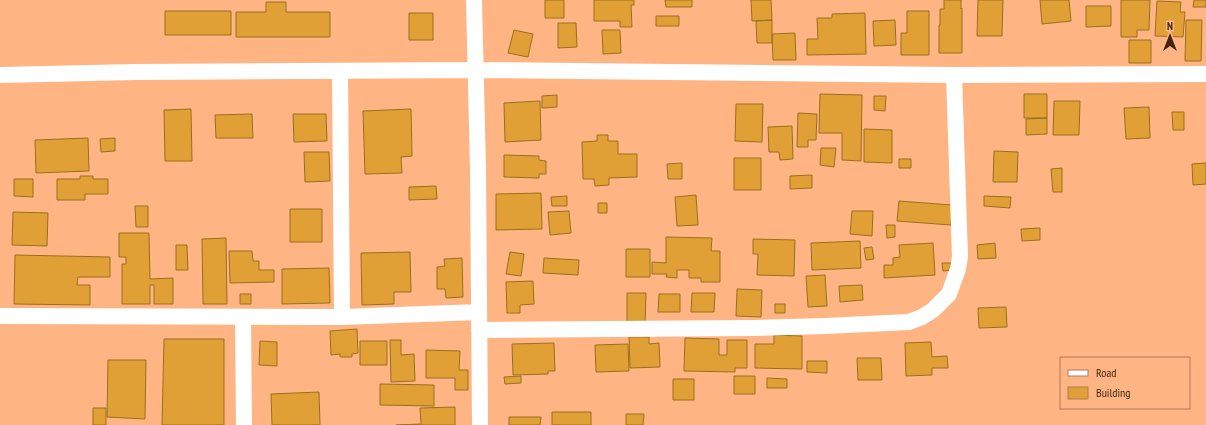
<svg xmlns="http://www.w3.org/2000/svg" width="1206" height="425" viewBox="0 0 1206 425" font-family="'PT Sans Narrow',sans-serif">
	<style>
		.building { fill: #e1a035; stroke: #9c6e21 }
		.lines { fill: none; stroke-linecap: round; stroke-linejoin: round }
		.minor { stroke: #fff; stroke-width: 16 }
	</style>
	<rect width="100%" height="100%" fill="#feb583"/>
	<!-- building -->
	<path class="building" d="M545 0H564V18H545Z
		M594 0H634V5H631L632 27H620V21H594Z
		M665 0H692V7H666Z
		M751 0H771L772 20 752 21Z
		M944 0H961V9L962 8V53H939V25H940V9H944Z
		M978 0H1003L1002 36H977Z
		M1040 0H1069L1071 21 1042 24Z
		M1121 0H1150L1149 30H1137V37H1121Z
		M1194 0H1206V7H1193Z
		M1157 1 1181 2 1180 12H1185L1183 37 1155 36Z
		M266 2H286V12H330V37H236V12H266Z
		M1086 6H1111V26L1086 27Z
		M165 11H231V35H165Z
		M907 11H929V55H901V33H907Z
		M409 13H433V40H409Z
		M865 13 866 54 807 55V39H818L817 18H832V14Z
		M656 16H679V26H656Z
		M772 20V43H757L756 21Z
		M895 20 896 45 874 46 873 21Z
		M1186 20H1202L1201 61H1185Z
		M558 23H576L577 47 558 48Z
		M514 30 533 34 528 57 508 53Z
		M602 30H620L621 53 603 54Z
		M795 33 796 60H773L772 34Z
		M1129 40H1151V63H1129Z
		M820 94 862 95 861 161 842 160V133H819Z
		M1024 94H1047V118H1024Z
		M557 95V107L542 108V96Z
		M874 96H886L885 111 874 110Z
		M540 101 541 140 505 142 504 103Z
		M1054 101H1080L1079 135H1053Z
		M736 104H763L762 142 735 141Z
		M1149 107 1150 138 1126 139 1124 108Z
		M191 109 192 161H165L164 110Z
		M411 109 412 156 401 157 402 173 365 174 363 111Z
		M1172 112H1184V130H1173Z
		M798 113 817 114 816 140H808V147H797Z
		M252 114 253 138H216L215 115Z
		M293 114H326L327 141 294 142Z
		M1047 118V134L1026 135V119Z
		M792 126 793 159 780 160 779 152H769L768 127Z
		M864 129 892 130V163L864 162Z
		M597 135H608V141H618V154H637V177L609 178V185L595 186 594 179H583L582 142 597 141Z
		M88 138 89 171 36 173 35 140Z
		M115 138V151L101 152 100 139Z
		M821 148H836L834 167 820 165Z
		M994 151 1018 152 1017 182H993Z
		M304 152H329L330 181 305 182Z
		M504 155 539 156V160L546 161V174H539V178L504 177Z
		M734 158H761V190H734Z
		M899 159H911V168H899Z
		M682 163V179H668L667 164Z
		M1206 163V184L1193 185 1192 164Z
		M1062 168V192H1053L1051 169Z
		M812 175V188L790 189V176Z
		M80 176H93V179H108V194H85V200H57V179H80Z
		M14 179H33V197L14 196Z
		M436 186 437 199 409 200V187Z
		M541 193 542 229 496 230V194Z
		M696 195 698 225 677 226 675 197Z
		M567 196V206H552L551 197Z
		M984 196 1011 197 1010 208 984 206Z
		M899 201 952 205 951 225 897 221Z
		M598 203H607V213H598Z
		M135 206H148V227H136Z
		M290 209H322V242H290Z
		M569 211 571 233 550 235 548 212Z
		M852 211H873L872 236 850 234Z
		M13 212 48 213 47 246 12 245Z
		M886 225H895V237L887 238Z
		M1040 228V240L1022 241 1021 229Z
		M119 233H149L150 279 173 278V304H154V285H150V304H122V264H126V257H119Z
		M666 237 712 238 711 251H720V282H701V278H689V270H677V278L666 277 667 274H652V262L666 263Z
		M226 238 227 304H203L202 239Z
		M753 239 795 240 794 276 757 275 758 254H753Z
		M860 241 861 268 812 270 811 243Z
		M933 243 935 275 884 278V265H893V258L900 257 899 245Z
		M995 243 996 258 978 259 977 245Z
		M176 245H187L188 270H176Z
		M872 247 874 259 866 260 864 248Z
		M626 249H650V277H626Z
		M229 251H252L253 261H259V270H274V282L230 283Z
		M410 252 411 292H394V304L362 305 361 253Z
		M510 252 524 254 521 276 506 274Z
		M15 255 110 257V277H78L77 285H90V305L14 304Z
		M462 258 463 297 446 298 445 289H437V267L445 266 444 259Z
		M544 258 579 260 578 275 543 273Z
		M942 263H951L952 270 943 271Z
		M329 268 330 303 282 304V269Z
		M825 275 827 306 808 307 806 276Z
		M533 281 534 304 520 305V313H507L506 282Z
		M862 285 863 300 840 302 839 286Z
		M737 289 762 290 761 317 736 316Z
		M627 293H646L645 325H627Z
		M692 293H715L714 312H691Z
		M240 294H251V304H240Z
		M659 294H680V312H658Z
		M775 304H785V313H775Z
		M1006 307 1007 327 979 328 978 308Z
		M357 329 358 353 352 354V357H340V354L331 355 330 331Z
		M774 335 802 336V369L755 368V344H774Z
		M629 337H649V344L659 343 660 367 630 368Z
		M685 338 719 339V355H727V340H747V368H735V372L684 371Z
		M164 339H224V425H162Z
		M390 340H401V355L414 354 415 381 391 382Z
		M260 341 277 342V366L259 365Z
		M360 341H387V365H360Z
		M931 342 932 357 947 356 948 368H932V375L906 376 905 343Z
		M554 343 555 371H548V374L513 375 512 344Z
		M628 344 629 371 596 372 595 345Z
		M426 350 460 351 459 370H468V390H455V378H426Z
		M857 358H881L882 380H858Z
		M108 360H146L145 419 107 417Z
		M807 361H827V373L807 372Z
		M521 376V383L505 384 504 377Z
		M734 376H755V394H734Z
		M767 378 787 379V388H767Z
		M673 379H694V400H673Z
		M380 384 434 385V406L380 405Z
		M319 392 320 425H272L271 394Z
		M455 407V425H396L421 424 420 408Z
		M93 408H106V425H93Z
		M552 412H591V425H552Z
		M626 414H644L643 425H626Z
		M509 417H541L540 425H509Z"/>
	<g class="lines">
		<!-- minor -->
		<path class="minor" d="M474 0 478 170 480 425
			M340 71 342 317
			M0 75 135 72 476 70 954 75 1206 74
			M0 316 342 317 479 312
			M243 317 244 425
			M479 330 753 328 825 326 909 322 922 317 933 310 949 294 958 269 960 257 954 75"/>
	</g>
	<!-- legend -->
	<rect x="1060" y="357" width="130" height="52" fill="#feb583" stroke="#b27b55"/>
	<rect x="1068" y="370" width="20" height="6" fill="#ffffff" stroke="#b27b55"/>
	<text x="1096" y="377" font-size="12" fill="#412510">Road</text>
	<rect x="1068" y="387" width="20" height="12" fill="#e1a035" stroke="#b27b55"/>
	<text x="1096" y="397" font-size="12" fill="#412510">Building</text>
	<!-- north arrow -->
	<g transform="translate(1170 36)" stroke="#feb583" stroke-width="3" paint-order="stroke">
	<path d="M0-3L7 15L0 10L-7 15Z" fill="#412510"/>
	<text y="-6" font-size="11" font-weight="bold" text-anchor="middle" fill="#412510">N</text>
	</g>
</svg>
